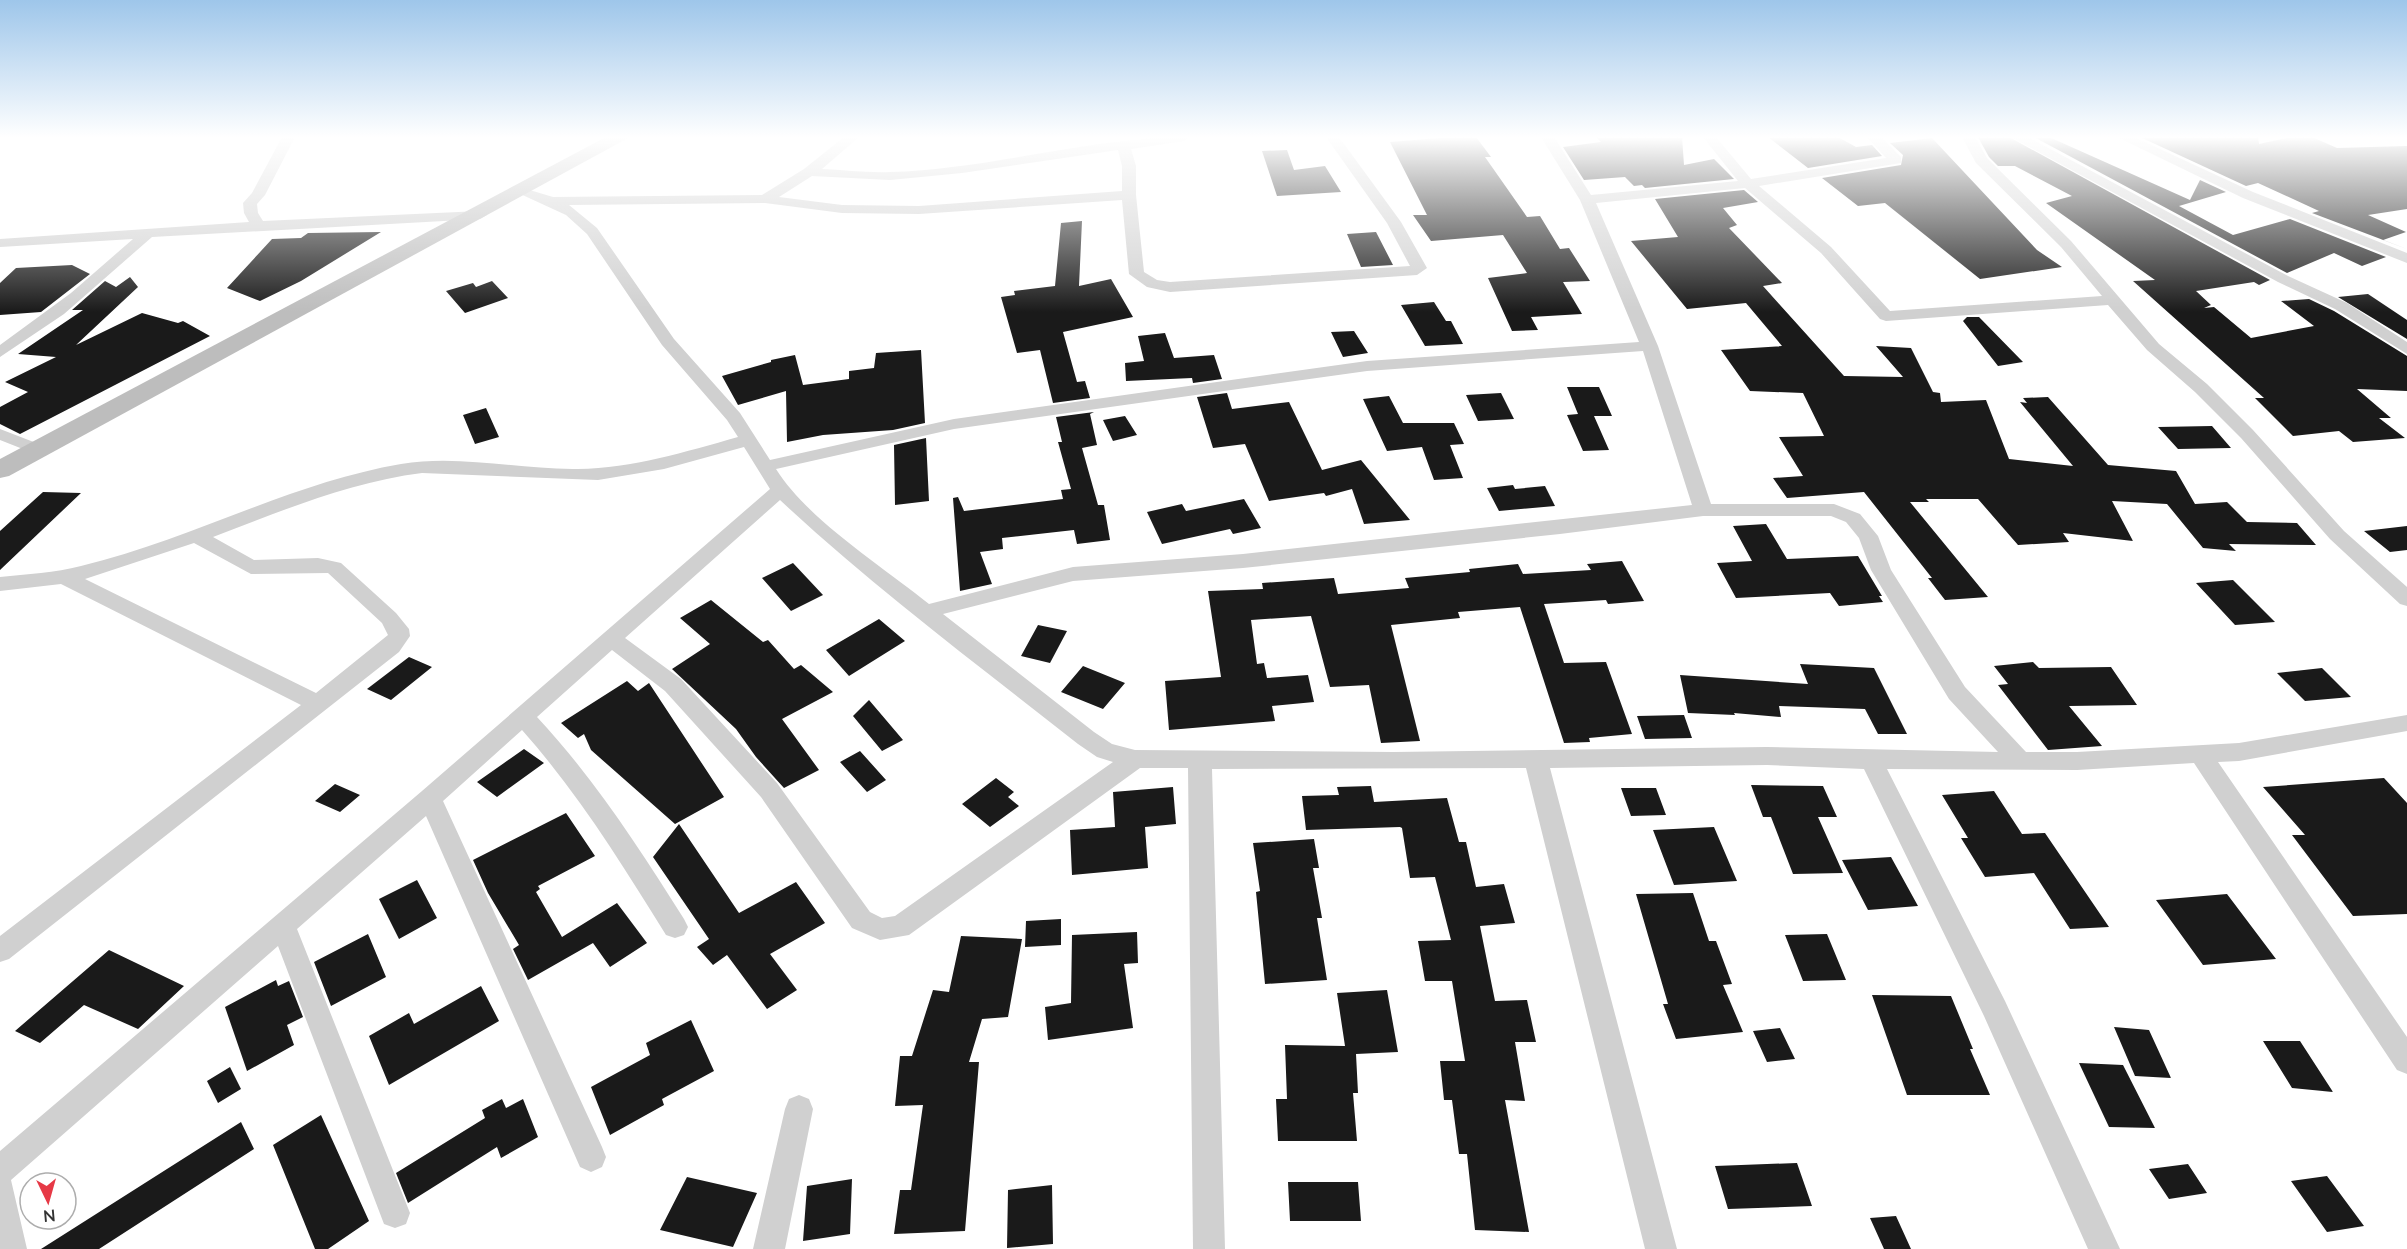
<svg xmlns="http://www.w3.org/2000/svg" width="2407" height="1249" viewBox="0 0 2407 1249" font-family="Lato,sans-serif">
	<style>
		.building { fill: #1a1a1a }
		.lines { fill: none; stroke-linecap: round; stroke-linejoin: round }
		.street { fill: #d0d0d0; fill-rule: evenodd }
		.secondary { fill: #bdbdbd; fill-rule: evenodd }
	</style>
	<rect width="100%" height="100%" fill="#fff"/>
	<!-- building -->
	<path class="building" d="M1452 137H1476L1491 157H1485L1527 217 1540 216 1560 249 1569 248 1590 281 1563 282 1582 314 1531 317 1538 330 1512 331 1488 278 1527 273 1503 235 1431 241 1413 215H1427L1390 142Z
		M1596 137H1682L1684 165 1714 159 1734 179 1645 188 1642 185 1634 186 1625 177 1584 180 1563 147 1601 142Z
		M1768 137H1838L1856 147 1872 145 1882 156 1808 168Z
		M1978 137H2009L2270 280 2259 285 2254 282 2196 291 2211 305 2204 308 2214 307 2251 338 2314 326 2281 301 2309 299 2334 311 2407 356V391L2357 389 2391 418H2379L2405 438 2353 442 2339 431 2293 436 2255 398H2264L2133 281 2155 280 2046 203 2072 196 2015 166H1998L1989 157Z
		M2034 137H2049L2190 200 2200 180 2226 192 2179 206 2233 235 2290 219 2386 257 2362 266 2334 253 2287 273Z
		M2140 137H2258L2259 144 2291 137H2312L2337 148 2407 146V209L2368 215 2406 232 2383 240 2407 249 2312 213 2319 211 2258 183 2246 186Z
		M1932 138 2037 250 2062 267 1980 279 1885 203 1858 206 1822 178 1901 165 1903 155 1890 143Z
		M1287 150 1294 170 1325 166 1341 192 1277 196 1262 151Z
		M1744 190 1758 202 1723 208 1737 225 1729 228 1782 283 1763 286 1844 376 1903 377 1876 346 1911 348 1933 392 1940 393 1941 402 1986 400 2009 459 2073 466 2020 402 2027 403 2023 398 2048 397 2108 465 2176 471 2195 504 2227 502 2247 522 2297 523 2316 545 2229 544 2236 551 2203 548 2167 504 2112 501 2133 541 2063 533 2069 542 2018 545 1978 499H1926L1929 502H1910L1988 597 1945 600 1928 578H1932L1864 492 1787 498 1773 478 1803 476 1779 437 1824 436 1803 393 1750 391 1721 350 1782 346 1746 303 1687 309 1631 241 1678 237 1655 199Z
		M1082 221 1079 286 1111 279 1133 317 1063 332 1077 382 1085 381 1090 398 1053 403 1040 350 1017 353 1001 297 1015 295 1014 291 1055 286 1061 223Z
		M381 232 301 281 260 301 227 288 272 239 301 238 308 233Z
		M1376 232 1393 265 1361 267 1347 234Z
		M72 265 90 274 41 312 0 315V283L16 268Z
		M130 277 138 287 76 345 142 313 178 323 183 321 210 336 20 434 0 424V407L28 392 5 382 56 357 18 354 83 310H72L105 281 116 287Z
		M492 281 508 298 465 313 446 291 473 283 476 287Z
		M2368 294 2407 320V339L2338 297Z
		M1434 302 1446 321H1451L1463 344 1425 346 1401 305Z
		M1967 317H1979L2023 362 1998 366 1963 321Z
		M1354 331 1368 353 1343 357 1331 332Z
		M1165 333 1174 358 1214 355 1222 379 1193 383 1192 378 1126 381 1125 363 1144 361 1138 336Z
		M921 350 925 423 893 430 823 435 787 442 786 391 738 405 722 376 771 362V360L795 355 803 385 849 379V371L874 368 876 353Z
		M1567 387H1599L1612 416H1594L1609 450 1583 451 1567 415 1578 414Z
		M1227 393 1232 409 1289 402 1322 470 1361 460 1410 520 1364 524 1352 489 1326 496 1324 493 1269 501 1245 444 1213 448 1197 397Z
		M1501 393 1514 419 1478 421 1466 395Z
		M1389 396 1403 423H1454L1464 444 1450 445 1463 478 1434 480 1422 447 1387 451 1363 399Z
		M486 408 499 437 475 444 463 415Z
		M1094 412 1090 414 1097 445 1082 448 1098 505H1104L1110 540 1077 544 1074 530 1002 538 1003 549 980 552 992 584 960 591 953 498 958 497 964 511 1063 499 1061 490 1071 489 1058 442H1062L1056 417Z
		M1125 416 1137 435 1113 441 1103 420Z
		M2212 426 2231 448 2178 449 2158 427Z
		M926 438 929 501 895 505 894 445Z
		M1513 485 1515 489 1545 486 1555 506 1499 511 1487 488Z
		M43 492 81 493 0 570V531Z
		M1244 499 1261 528 1233 534 1230 529 1162 544 1147 512 1182 504 1186 511Z
		M1766 524 1787 559 1858 556 1882 596H1879L1883 602 1839 606 1830 593 1736 598 1717 563 1752 561 1733 526Z
		M2407 526V550L2390 552 2364 531Z
		M1622 561 1644 601 1608 604 1606 600 1544 604 1564 663 1606 662 1632 734 1589 738 1590 742 1564 743 1520 607 1458 612 1460 618 1391 625 1420 741 1381 743 1369 685 1330 687 1311 616 1251 620 1257 664 1264 663 1267 678 1308 675 1314 702 1272 706 1275 721 1169 730 1165 681 1221 677 1208 591 1263 589 1262 583 1334 578 1338 594 1409 588 1405 578 1470 572 1469 569 1518 564 1523 574 1591 570 1587 564Z
		M793 563 823 595 791 611 762 578Z
		M2233 580 2275 622 2235 625 2196 583Z
		M711 600 763 642 768 640 794 669 801 665 833 692 782 719 819 770 784 788 756 757 736 729 672 669 710 644 680 618Z
		M879 619 905 641 849 676 826 650Z
		M1038 625 1067 631 1050 663 1021 656Z
		M409 657 432 667 391 700 367 689Z
		M2033 662 2039 668 2111 667 2137 705 2069 706 2102 746 2048 750 1998 685 2008 684 1994 666Z
		M1800 664 1874 668 1907 734H1878L1865 709 1779 706 1781 717 1734 713 1735 715 1688 713 1680 675 1808 684Z
		M1083 666 1125 683 1103 709 1061 692Z
		M2322 668 2351 697 2305 701 2277 673Z
		M627 681 638 691 649 683 724 797 675 824 591 750 584 734 578 738 561 723Z
		M869 700 903 740 882 751 853 716Z
		M1684 715 1692 738 1645 739 1637 716Z
		M524 749 544 763 497 797 477 782Z
		M860 751 886 780 867 792 840 762Z
		M996 778 1014 792 1008 797 1019 806 990 827 962 804Z
		M2384 778 2407 803V914L2353 916 2292 835H2305L2263 787Z
		M335 784 360 795 340 812 315 801Z
		M1751 785 1823 786 1837 817H1818L1843 873 1793 874 1771 817H1763Z
		M1371 786 1374 802 1447 798 1459 842H1466L1476 887 1504 884 1515 923 1480 926 1495 1001 1527 1000 1536 1042H1515L1525 1101 1505 1100 1529 1232 1475 1230 1467 1154H1459L1452 1100H1444L1440 1061H1465L1452 981H1425L1418 941 1451 940 1435 877 1410 878 1402 828 1400 827 1306 830 1302 796 1339 795 1337 787Z
		M1173 787 1176 824 1145 827 1148 868 1072 875 1070 830 1115 827 1113 792Z
		M1621 788H1656L1666 815 1631 816Z
		M1994 791 2022 834 2045 833 2109 927 2070 929 2034 873 1985 877 1961 838H1968L1942 795Z
		M566 813 595 856 538 886 540 889 536 892 562 937 617 903 647 943 610 967 593 943 528 980 513 949 519 945 488 893 473 860Z
		M679 824 739 913 796 882 825 923 770 954 797 990 767 1009 727 955 713 965 697 947 709 939 653 857Z
		M1714 827 1737 881 1674 885 1653 830Z
		M1314 839 1319 868H1313L1322 918H1317L1327 980 1265 984 1256 892 1260 891 1253 843Z
		M1891 857 1918 906 1868 910 1842 860Z
		M417 880 437 918 399 939 379 899Z
		M1693 893 1709 941H1716L1732 984 1723 985 1743 1032 1676 1039 1663 1004H1668L1636 894Z
		M2227 894 2276 959 2203 965 2156 900Z
		M1061 919V945L1025 947 1026 921Z
		M1137 932 1138 963 1124 964 1133 1028 1048 1040 1045 1007 1071 1003 1072 935Z
		M368 934 386 977 331 1006 314 962Z
		M1827 934 1846 980 1803 981 1785 935Z
		M961 936 1022 939 1008 1017 982 1019 969 1062H979L965 1231 894 1234 900 1190H911L923 1105 895 1106 900 1056H912L933 990 949 992Z
		M109 950 184 986 138 1029 84 1005 40 1043 15 1031Z
		M276 980 278 986 289 981 303 1017 287 1025 294 1045 247 1071 225 1007Z
		M481 986 499 1021 389 1085 369 1036 409 1013 414 1024Z
		M1387 990 1398 1052 1356 1054 1358 1093H1353L1357 1141H1278L1276 1099H1287L1285 1045 1345 1046 1337 993Z
		M1872 995 1951 996 1973 1049H1970L1990 1095H1907Z
		M691 1020 714 1071 662 1099 664 1105 610 1135 591 1087 650 1055 646 1043Z
		M2114 1027 2149 1030 2171 1078 2135 1076Z
		M1780 1028 1795 1059 1767 1062 1753 1031Z
		M2263 1041H2300L2333 1092 2292 1088Z
		M2079 1063 2123 1065 2155 1128 2109 1127Z
		M230 1067 241 1089 218 1103 207 1081Z
		M502 1099 506 1108 523 1099 538 1137 501 1158 497 1147 408 1203 396 1173 485 1118 482 1110Z
		M321 1115 369 1221 328 1249H315L273 1145Z
		M241 1122 254 1149 99 1249H41Z
		M1797 1163 1812 1206 1728 1209 1715 1166Z
		M2188 1164 2207 1193 2169 1199 2149 1169Z
		M2327 1176 2364 1226 2327 1232 2291 1181Z
		M687 1177 757 1193 733 1247 660 1230Z
		M852 1179 850 1234 803 1241 807 1186Z
		M1288 1182H1358L1361 1221H1290Z
		M1052 1185 1053 1244 1007 1248 1008 1190Z
		M1896 1216 1911 1249H1884L1870 1218Z"/>
	<g class="lines">
		<!-- street -->
		<path class="street" d="M282 137H295L265 195 257 204 258 213 263 221 480 211 487 215 480 219 152 237 64 314 0 357V345L71 293 133 239 0 247V239L249 222 244 213 243 203 252 193Z
			M844 137H859L822 169C844 170 868 173 890 172 991 169 1090 137 1190 137L1184 141 1131 149 1136 166V195L1144 272 1157 280 1170 282 1410 266 1387 223 1326 137H1339L1401 222 1427 268 1417 275 1170 292 1147 287 1129 274 1122 200 919 214 842 213 765 203 569 205 597 228 674 339 740 413 770 460 954 419 1367 361 1639 342 1580 200 1541 137H1554L1591 195 1738 181 1703 137H1716L1751 179 1886 158 1867 137H1881L1901 157V163L1759 186 1831 247 1890 311 2102 296 2061 247 1976 163 1962 137H1975L1987 158 2071 241 2159 344 2207 384 2253 430 2344 531 2407 587V606L2400 604 2330 539 2241 438 2195 392 2147 350 2108 305 1886 321 1880 319 1821 253 1745 188 1596 203 1658 346 1711 504H1834L1860 514 1878 536 1891 570 1965 687 2026 752H2077L2239 743 2407 715V731L2239 761 2218 762 2407 1037V1074L2397 1070 2194 763 2077 770 1887 769 2005 1001 2120 1249H2088L1984 1016 1864 769 1767 765 1550 768 1677 1249H1645L1526 768 1212 769 1225 1249H1193L1188 768H1140L909 935 880 940 852 928 761 797 665 691 612 650 537 717C594 778 639 848 684 919L688 927 684 935 675 938 666 935C622 864 578 793 522 730L443 801 602 1147 606 1157 602 1167 591 1172 580 1167 426 816 297 929 410 1213 406 1224 395 1228 384 1224 278 946 11 1180 27 1249H0V1151L422 791 770 489 744 447 664 469 598 480 422 473C350 482 281 511 213 537L254 560 318 558 341 563 396 613 409 629 410 636 399 652 9 959 0 962V936L301 705 61 584 0 591V577C27 574 55 573 81 566 190 540 290 483 401 464 460 454 519 470 578 469 633 468 685 452 738 437L727 420 662 345 587 234 566 215 516 192 523 188 553 197 762 195 804 169ZM1118 150 1122 166V191L919 206 842 205 779 197 812 176 890 180 962 173ZM1643 351 1692 505 1243 554 1073 567 929 604C882 566 808 520 776 469L954 429 1367 371ZM780 500C874 588 977 664 1078 744L1097 757 1113 762 895 916 882 918 870 912 777 783 681 679 625 638ZM1703 516H1831L1846 522 1859 538 1871 570 1949 699 1998 752 1767 747 1394 752 1135 750 1112 744 1094 732 943 614 1073 581 1243 568 1560 534ZM194 543 251 574 328 573 382 623 388 635 316 693 85 579Z
			M2011 137H2028L2288 276 2347 303 2407 342V354L2335 309 2278 282Z
			M2117 137H2134L2253 192 2407 253V263L2243 198Z
			M0 429 44 446 47 450 38 455 0 440Z
			M799 1095 809 1099 813 1109 785 1249H753L785 1109 789 1099Z"/>
		<!-- secondary -->
		<path class="secondary" d="M606 137H630L9 476 0 478V459Z"/>
	</g>
	<!-- sky -->
	<linearGradient id="sky" x2="0" y2="1"><stop stop-color="#9ec6ea"/><stop offset="0.44" stop-color="#fff"/><stop offset="1" stop-color="#fff" stop-opacity="0"/></linearGradient>
	<rect width="2407" height="312" fill="url(#sky)"/>
	<!-- north arrow -->
	<g transform="translate(48 1201) rotate(175)"><circle r="28" fill="#ffffff" stroke="#adadad" stroke-width="1.5"/>
	<path d="M0-4.5L10 22L0 15L-10 22Z" fill="#e63946"/>
	<text y="-9" font-size="16" font-weight="bold" text-anchor="middle" fill="#333333">N</text>
	</g>
</svg>
